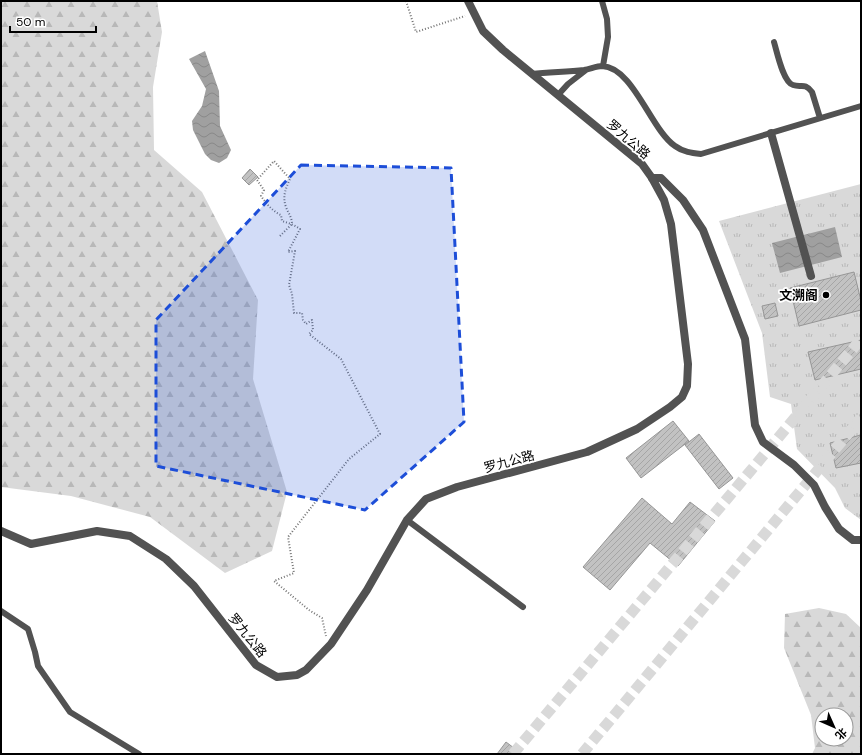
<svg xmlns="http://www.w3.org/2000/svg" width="862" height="755" viewBox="0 0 862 755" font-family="'DM Sans','Noto Sans SC',sans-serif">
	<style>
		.forest { fill: url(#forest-firs); fill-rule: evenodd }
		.park { fill: url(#park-tufts) }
		.water { fill: url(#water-waves) }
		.building { fill: url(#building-hatch); stroke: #969696 }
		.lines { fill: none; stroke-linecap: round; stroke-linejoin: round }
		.trunk-tunnel { stroke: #d9d9d9; stroke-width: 11; stroke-dasharray: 11 5.5; stroke-linecap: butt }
		.path { stroke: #747474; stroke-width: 2; stroke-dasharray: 1 2; stroke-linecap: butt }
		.service { stroke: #525252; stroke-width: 6 }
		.pedestrian { stroke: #525252; stroke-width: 8 }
		.minor { stroke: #525252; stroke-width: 8 }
		.tertiary { stroke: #525252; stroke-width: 8 }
		.marked { fill: #1d4ed8; fill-opacity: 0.2; stroke: #1d4ed8; stroke-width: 3; stroke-dasharray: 8 5; stroke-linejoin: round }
		.poi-dot { fill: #000; stroke: #fff; stroke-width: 1.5 }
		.labels { text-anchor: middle; stroke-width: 3.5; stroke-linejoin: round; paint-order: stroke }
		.street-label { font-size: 13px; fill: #000; stroke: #fff }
		.poi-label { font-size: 13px; font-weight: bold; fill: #000; stroke: #fff; text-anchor: end }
	</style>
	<defs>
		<pattern id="forest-firs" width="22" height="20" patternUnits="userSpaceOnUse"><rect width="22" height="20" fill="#d9d9d9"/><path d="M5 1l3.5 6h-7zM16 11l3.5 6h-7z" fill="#b8b8b8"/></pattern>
		<pattern id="park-tufts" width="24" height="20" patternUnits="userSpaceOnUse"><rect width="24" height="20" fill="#d9d9d9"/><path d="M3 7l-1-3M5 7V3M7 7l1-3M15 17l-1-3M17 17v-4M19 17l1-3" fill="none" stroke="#b8b8b8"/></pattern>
		<pattern id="water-waves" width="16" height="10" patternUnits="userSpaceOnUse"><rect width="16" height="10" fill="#a0a0a0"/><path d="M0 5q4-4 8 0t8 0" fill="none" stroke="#888"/></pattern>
		<pattern id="building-hatch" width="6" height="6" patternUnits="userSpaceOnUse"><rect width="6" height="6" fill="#c2c2c2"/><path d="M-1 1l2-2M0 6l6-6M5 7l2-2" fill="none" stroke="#a5a5a5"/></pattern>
	</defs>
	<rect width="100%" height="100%" fill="#fff"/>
	<!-- forest -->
	<path class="forest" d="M1 1H157L162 32 153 87 154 150 202 192 258 300 253 379 287 492 272 551 225 573 150 517 71 496 1 487Z
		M819 608 846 614 861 628V754H812L815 748 811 715 784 648 785 614ZM822 715H846V739H822Z"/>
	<!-- park -->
	<path class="park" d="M861 184V520L845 508 835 488 797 449 791 404 770 397 762 333 719 221Z"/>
	<!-- water -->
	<path class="water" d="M205 51 219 91 220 126 231 150 227 158 219 163 211 160 205 154 193 130 192 121 202 106 206 89 189 59Z
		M835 227 842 257 780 273 772 243Z"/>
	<!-- building -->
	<path class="building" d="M250 169 258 177 249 185 242 178Z
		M854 272 861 301V310L799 326 790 288Z
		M775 303 778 316 765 319 762 306Z
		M861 340V369L815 380 808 352Z
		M673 421 689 441 641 478 626 458Z
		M699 434 733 478 719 489 685 445Z
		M861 435V463L836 468 830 443Z
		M642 498 672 524 690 502 715 521 678 566 650 543 610 590 583 567Z
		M506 742 522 754H497Z"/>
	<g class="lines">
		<!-- trunk-tunnel -->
		<path class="trunk-tunnel" d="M513 754 861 339
			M582 754 861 418"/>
		<!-- path -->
		<path class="path" d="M406 1 416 32 465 16
			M280 236 292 224C292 217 288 213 286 207 282 196 286 188 290 179L274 161 257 180 264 190 261 196C266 203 272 211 281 215L282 221C288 223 295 225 300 229L288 252 295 251 289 285 292 294 294 313H302L303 320 306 324 312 320 313 330 309 334 341 359 380 434 349 459 288 537 294 573 274 581 309 610 322 618 326 636"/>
		<!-- service -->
		<path class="service" d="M602 1 607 19 608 37 603 66
			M774 42C777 52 783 82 793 85 802 88 804 82 812 92L820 118
			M532 74C549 72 567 72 584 70 590 69 597 66 602 66 633 67 651 130 675 146 683 152 692 153 701 154L861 106
			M558 95 568 84 586 70
			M407 520 523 607
			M1 611 28 629 35 652 38 666 70 712 139 754"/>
		<!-- pedestrian -->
		<path class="pedestrian" d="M771 133 811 276"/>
		<!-- minor -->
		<path class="minor" d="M652 178H661L683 200 703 230 745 339 755 425 763 442 794 465 814 485 825 507 839 529 853 540H861"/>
		<!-- tertiary -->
		<path class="tertiary" d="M1 531 31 544 97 531 130 536 166 559 194 586 256 665 277 677 297 675 306 670 331 644 367 590 407 520 426 499 457 487 587 452 637 429 670 407 682 397 687 386 688 364 671 224 664 200 652 178 642 164 503 50 483 31 468 1"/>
	</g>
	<!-- marked area -->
	<path class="marked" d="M301 165 451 168 464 422 365 510 156 466V320Z"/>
	<!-- markers -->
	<circle class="poi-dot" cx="826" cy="295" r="4"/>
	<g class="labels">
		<!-- street labels -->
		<g class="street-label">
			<text transform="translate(629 139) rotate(41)" y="5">罗九公路</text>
			<text transform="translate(509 461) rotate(-15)" y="5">罗九公路</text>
			<text transform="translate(248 635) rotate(51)" y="5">罗九公路</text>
		</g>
		<!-- poi labels -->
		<g class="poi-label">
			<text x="818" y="300">文溯阁</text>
		</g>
	</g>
	<!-- border -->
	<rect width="862" height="755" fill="none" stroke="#000000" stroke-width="4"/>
	<!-- north arrow -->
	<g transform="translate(834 727) rotate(135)"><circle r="19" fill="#ffffff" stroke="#999999"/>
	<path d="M0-3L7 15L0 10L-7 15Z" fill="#000000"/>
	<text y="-6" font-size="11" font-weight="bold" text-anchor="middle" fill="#000000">北</text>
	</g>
	<!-- scale -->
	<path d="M10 26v6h86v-6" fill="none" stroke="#000000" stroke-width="2"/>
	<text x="16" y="26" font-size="12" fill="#000000" stroke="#ffffff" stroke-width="3" paint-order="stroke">50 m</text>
</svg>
